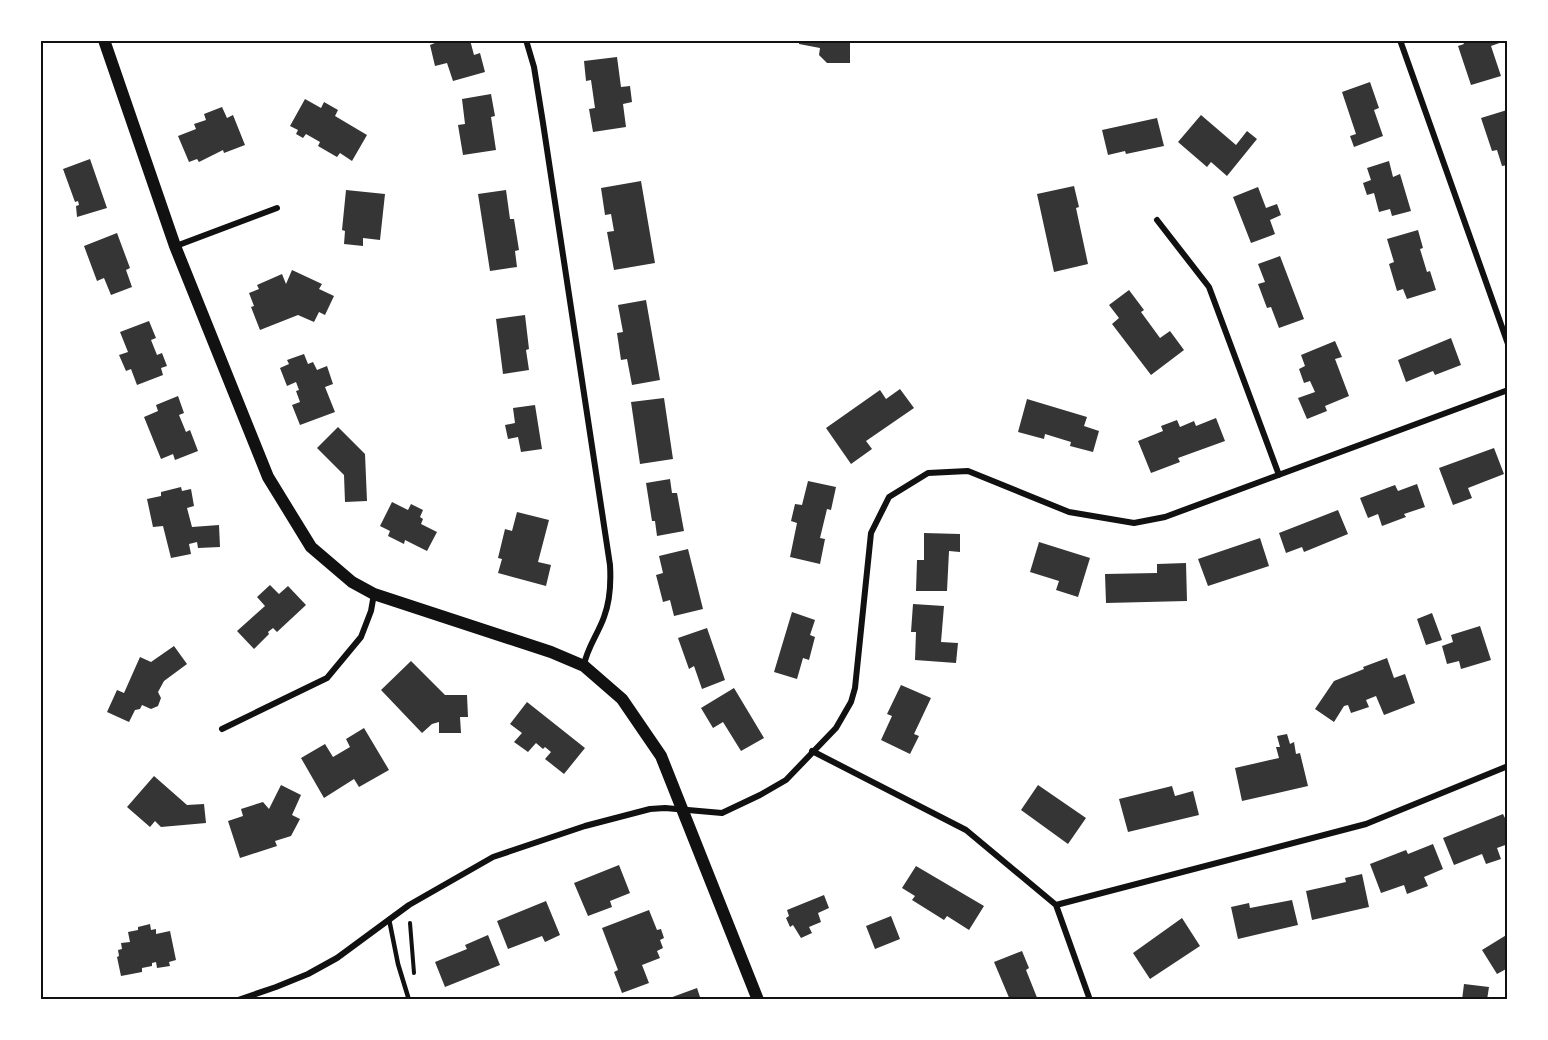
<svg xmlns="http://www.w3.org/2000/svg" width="1548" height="1040" viewBox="0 0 1548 1040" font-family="Ubuntu,sans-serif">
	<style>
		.building { fill: #353535 }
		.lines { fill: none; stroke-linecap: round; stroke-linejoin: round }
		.path { stroke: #111; stroke-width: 4 }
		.service { stroke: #111; stroke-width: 4.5 }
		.minor { stroke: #111; stroke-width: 6 }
		.secondary { stroke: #111; stroke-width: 12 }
		.neatline { fill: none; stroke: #111; stroke-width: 2 }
	</style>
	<rect width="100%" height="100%" fill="#fff"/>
	<!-- building -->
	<path class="building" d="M442 40H470L474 55 480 53 485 72 453 81 447 63 435 66 430 45Z
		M799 40H857V41L850 43V63H827L819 55 820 48 799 44Z
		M1462 40H1508L1491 46 1501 76 1471 85 1458 46 1464 44Z
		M617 57 621 87 630 86 632 102 623 104 626 127 593 132 589 109 595 108 591 80 586 81 584 61Z
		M1370 82 1379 108 1374 110 1383 136 1354 147 1350 136 1356 134 1342 92Z
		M491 94 495 116 491 117 496 150 463 155 458 125 465 124 462 99Z
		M305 99 321 108 324 102 338 110 335 116 367 135 352 161 340 153 337 157 318 146 320 142 306 134 303 138 296 134 298 130 290 126Z
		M222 107 227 118 233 115 245 145 224 153 223 150 199 162 197 159 189 162 178 136 196 129 194 124 206 120 204 114Z
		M1507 110 1508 165 1502 166 1497 150 1492 151 1481 118Z
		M1201 115 1236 145 1247 131 1257 139 1227 176 1211 162 1207 167 1178 142Z
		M1157 118 1164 146 1126 154 1125 151 1108 155 1102 130Z
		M90 159 107 208 77 217 76 206 79 205 78 201 75 202 63 169Z
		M1389 161 1393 177 1400 174 1411 211 1392 216 1390 209 1379 212 1374 193 1367 195 1363 183 1371 180 1367 168Z
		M641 181 655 263 614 270 607 232 614 231 611 214 605 215 601 188Z
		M1074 186 1079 207 1076 208 1088 264 1054 272 1037 194Z
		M1258 187 1266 208 1277 204 1281 215 1270 220 1275 234 1251 243 1233 197Z
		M346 190 385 194 380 240 363 238V246L344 244 345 231 342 230Z
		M506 190 510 219H514L519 250 515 251 517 267 490 271 478 194Z
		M1418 230 1423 248 1420 249 1427 272 1430 271 1436 290 1407 299 1403 289 1397 291 1389 264 1394 262 1387 239Z
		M117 233 130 268 126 270 132 287 111 295 104 278 97 281 84 246Z
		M1280 256 1304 319 1279 328 1271 307 1267 308 1258 284 1265 282 1258 264Z
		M292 270 322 284 319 289 334 296 325 315 319 312 314 322 298 315 260 330 251 307 254 306 249 293 259 289 257 285 282 274 286 284Z
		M1129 290 1144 310 1141 312 1160 338 1170 331 1184 350 1151 375 1112 324 1119 318 1109 305Z
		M646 300 660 380 632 385 627 359 621 360 617 333 623 332 618 305Z
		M525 315 529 349 526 350 529 370 503 374 496 319Z
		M149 321 156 338 151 340 157 355 162 353 167 366 161 368 163 375 137 385 131 369 126 371 119 355 128 352 120 332Z
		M1451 338 1461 365 1435 375 1433 371 1406 382 1398 360Z
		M1335 341 1342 357 1335 359 1349 396 1325 406 1327 411 1307 419 1298 398 1315 392 1310 381 1304 383 1299 369 1305 366 1301 355Z
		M304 354 308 364 313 362 317 370 327 366 333 384 325 387 335 412 300 425 292 405 300 402 296 391 299 390 296 382 287 386 280 368 289 364 287 360Z
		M900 389 914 408 866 441 872 449 851 464 826 428 880 390 886 399Z
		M178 396 184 413 179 415 186 432 190 430 198 451 175 460 173 454 161 459 144 417 158 411 156 405Z
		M664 398 673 459 640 464 631 402Z
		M1027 399 1087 417 1084 426 1099 431 1093 452 1070 446 1071 442 1045 434 1044 439 1018 432Z
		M535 405 542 449 521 452 518 437 508 439 505 425 515 423 513 408Z
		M1216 418 1225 441 1178 458 1180 462 1151 473 1138 441 1163 431 1161 426 1177 420 1180 427 1194 421 1196 426Z
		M338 427 365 454 367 501 345 502 344 475 317 448Z
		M1494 448 1504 474 1468 488 1472 498 1453 505 1439 468Z
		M670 479 672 493H677L684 531 657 536 655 521H652L646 483Z
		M808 481 836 487 831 510 827 509 820 538 825 539 820 564 790 557 797 523 791 521 795 504 802 505Z
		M1417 484 1425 507 1404 514 1406 517 1382 526 1378 514 1368 518 1360 498 1395 485 1398 491Z
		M181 487 182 491 191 489 194 506 187 508 192 527 219 525 220 547 198 548 197 542 189 544 191 554 171 558 163 526 153 527 147 499 161 496V492Z
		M392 502 408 510 411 504 423 510 420 517 423 519 421 524 437 532 427 551 405 540 404 544 388 536 390 531 380 526Z
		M1338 510 1348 534 1304 552 1302 547 1286 553 1279 533Z
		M517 512 549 520 538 562 551 565 546 586 498 573 502 559 498 558 505 529 512 531Z
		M924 533 960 534V552L949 551 947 591H916L917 560H924Z
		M1260 538 1269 566 1208 586 1198 559Z
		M1039 542 1090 558 1078 597 1056 590 1059 581 1030 572Z
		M688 549 703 609 674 616 670 600 663 602 656 575 663 573 659 556Z
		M1186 563 1187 601 1106 603 1105 574 1157 573V564Z
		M270 585 279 594 288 586 306 605 277 632 273 628 268 632 269 634 254 649 237 631 265 606 257 597Z
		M913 604 944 606 941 642 958 643 956 663 915 660 916 632H911Z
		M792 612 815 620 810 635 815 637 809 660 803 658 797 679 774 672Z
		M1432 613 1442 640 1426 645 1417 619Z
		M1480 626 1491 660 1461 669 1459 661 1447 664 1442 646 1453 642 1451 635Z
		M707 628 725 680 702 689 694 666 689 669 678 638Z
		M174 646 187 664 164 681 158 692 161 698 158 706 151 709 142 705 140 709 135 710 129 722 107 712 117 690 124 693 140 657 151 662Z
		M1387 658 1394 678 1405 674 1415 703 1384 715 1376 696 1366 700 1369 707 1351 713 1348 705 1344 706 1334 722 1315 709 1334 681 1364 669 1363 667Z
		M411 661 445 695H467L468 717H460L461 733H439V722L432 724 422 733 381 690Z
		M901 685 931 698 914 734 919 736 910 754 881 740 892 716 887 714Z
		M734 688 764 738 741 751 723 722 713 728 701 708Z
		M527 702 585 748 564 774 545 759 551 752 545 747 543 749 536 743 528 752 514 742 522 733 510 724Z
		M364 728 389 770 359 787 354 779 324 798 301 758 325 744 333 757 350 747 346 739Z
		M1287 734 1290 744 1294 742 1296 754 1300 753 1308 786 1242 801 1235 768 1279 758 1276 747H1280L1277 736Z
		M154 776 187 805 204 804 206 823 161 827 155 821 150 827 127 807Z
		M281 785 301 795 292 815 300 819 291 836 275 841 277 846 240 858 228 821 243 816 241 809 263 802 269 809Z
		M1038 785 1086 818 1068 844 1021 810Z
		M1172 786 1175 796 1193 791 1199 815 1128 832 1119 799Z
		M1503 814 1508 824V844L1497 848 1501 859 1486 864 1482 854 1454 865 1443 838Z
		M1433 844 1443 869 1424 877 1428 886 1407 894 1404 885 1381 893 1370 864 1406 850 1408 854Z
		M619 865 630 893 610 901 612 907 588 916 574 883Z
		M916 866 984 906 969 930 947 916 944 920 912 900 915 896 902 888Z
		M1362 874 1369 907 1312 920 1306 891 1346 882 1345 878Z
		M824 895 829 908 818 913 821 922 809 927 812 933 801 938 793 925 790 927 786 918 789 916 787 910Z
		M1292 900 1298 925 1238 939 1231 907 1249 903 1250 908Z
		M546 901 560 935 545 942 542 936 508 949 497 921Z
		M649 910 657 930 661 929 664 938 660 940 663 948 657 951 660 958 642 965 649 983 622 993 614 972 618 970 602 928Z
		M891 916 900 939 875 949 866 926Z
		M1182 918 1200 946 1150 979 1133 953Z
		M150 924 151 930 156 929V934L170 931 176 960 169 962 170 966 157 968 156 962 152 963V966L142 968V972L121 976 117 957 119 956 118 950 122 949 121 943 130 942 128 932 138 930V927Z
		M1508 934V968L1497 974 1482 950Z
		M488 935 500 965 445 987 435 962 467 949 465 945Z
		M1022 951 1029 968 1026 970 1038 1000H1010L994 962Z
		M1464 984 1489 987 1487 1000H1462Z
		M697 988 701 1000H667V999Z"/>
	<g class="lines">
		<!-- path -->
		<path class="path" d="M410 923 414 973"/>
		<!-- service -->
		<path class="service" d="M389 919 398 964 409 1000"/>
		<!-- minor -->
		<path class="minor" d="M526 40 534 67 543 123 610 565C611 582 610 601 604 617 598 634 587 648 584 665
			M1400 40 1508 344
			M1157 220 1209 287 1279 475
			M176 246 277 208
			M222 729 327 678 361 637 371 611 374 594
			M812 751 966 830 1056 905 1090 1000
			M1056 905 1366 824 1508 766
			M238 1000 276 987 308 974 337 958 409 905 493 857 585 826 650 809 665 808 722 813 760 795 786 780 836 728 851 702 855 688 871 533 889 497 928 473 968 471 1069 512 1134 523 1165 517 1508 390"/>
		<!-- secondary -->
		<path class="secondary" d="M104 40 175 246 268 477 311 547 352 582 374 594 551 652 584 666 622 699 661 756 758 1000"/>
	</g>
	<!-- border -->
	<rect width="1548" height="1040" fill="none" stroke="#ffffff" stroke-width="84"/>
	<rect x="42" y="42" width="1464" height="956" class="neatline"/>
</svg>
